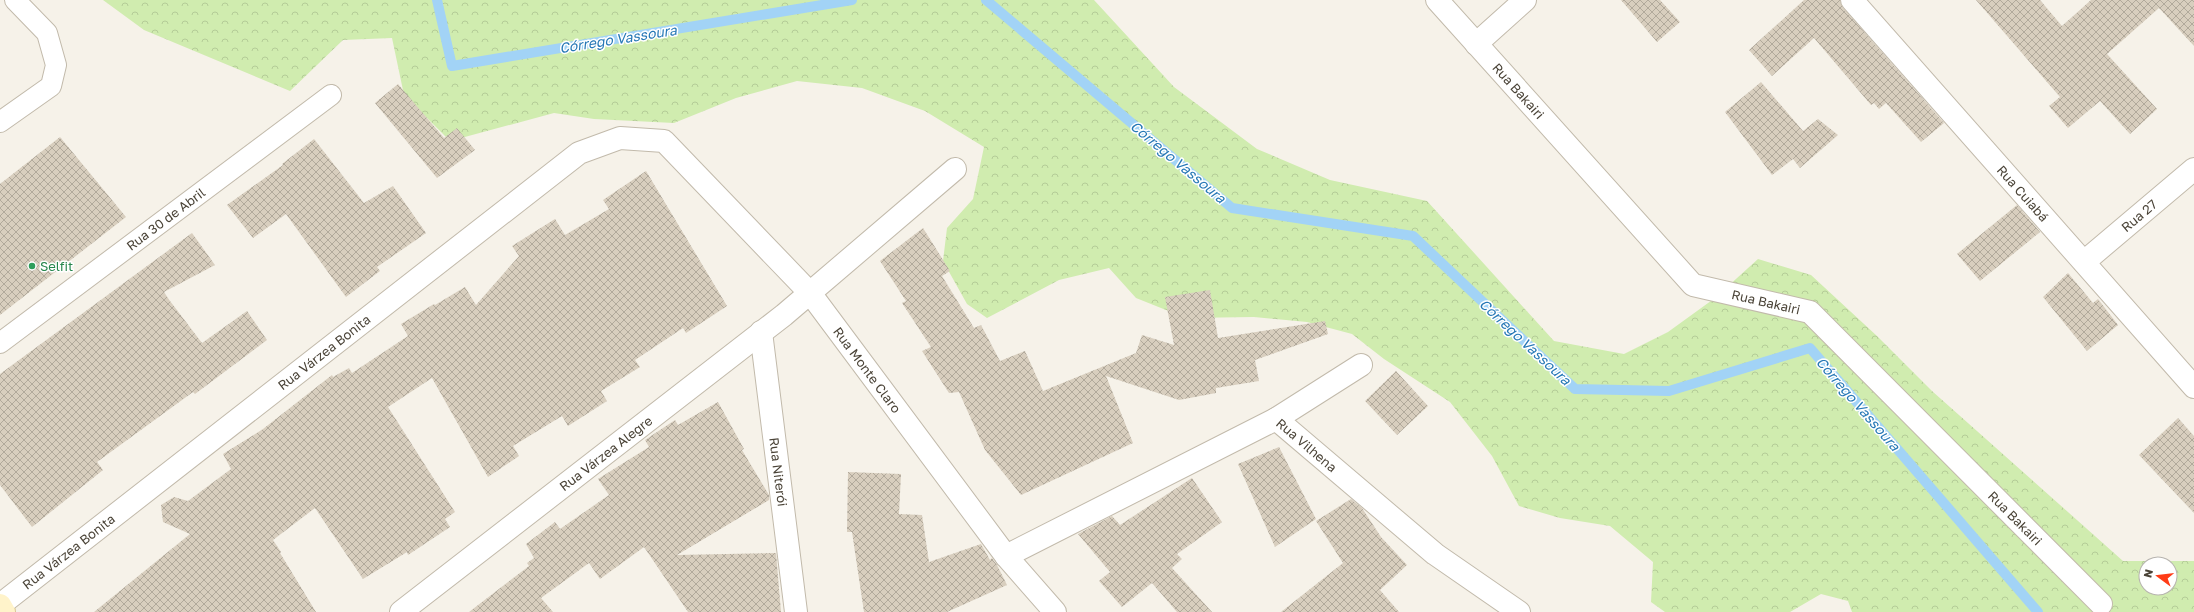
<svg xmlns="http://www.w3.org/2000/svg" width="2194" height="612" viewBox="0 0 2194 612" font-family="'Golos Text',sans-serif">
	<style>
		.forest { fill: url(#forest-crowns); fill-rule: evenodd }
		.lines { fill: none; stroke-linecap: round; stroke-linejoin: round }
		.stream { stroke: #a2d3f6; stroke-width: 10 }
		.building { fill: url(#building-cross-hatch) }
		.service-casing { stroke: #c2baab; stroke-width: 22 }
		.minor-casing { stroke: #c2baab; stroke-width: 24 }
		.secondary-casing { stroke: #d9c796; stroke-width: 24 }
		.service { stroke: #fff; stroke-width: 20 }
		.minor { stroke: #fff; stroke-width: 22 }
		.secondary { stroke: #fff3ca; stroke-width: 22 }
		.leisure-dot { fill: #2e9e5b; stroke: #fff; stroke-width: 1.5 }
		.labels { text-anchor: middle; stroke-width: 3; stroke-linejoin: round; paint-order: stroke }
		.street-label { font-size: 13px; fill: #4a4337; stroke: #fff }
		.leisure-label { font-size: 13px; fill: #27864d; stroke: #fff; text-anchor: start }
		.water-label { font-size: 14px; font-style: italic; fill: #2678b6; stroke: #fff }
	</style>
	<defs>
		<pattern id="forest-crowns" width="20" height="18" patternUnits="userSpaceOnUse"><rect width="20" height="18" fill="#d0ecaf"/><path d="M2 6a3 3 0 1 1 6 0M12 15a3 3 0 1 1 6 0" fill="none" stroke="#b4cc97"/></pattern>
		<pattern id="building-cross-hatch" width="8" height="8" patternUnits="userSpaceOnUse"><rect width="8" height="8" fill="#d8cebe"/><path d="M0 0l8 8M0 8l8-8" fill="none" stroke="#b1a99b"/></pattern>
	</defs>
	<rect width="100%" height="100%" fill="#f6f2e9"/>
	<!-- forest -->
	<path class="forest" d="M103 0H1094L1174 87 1257 149 1330 180 1427 201 1554 341 1624 354 1668 332 1715 298 1758 259 1811 275 1877 336 1932 391 2123 561H2194V612H1852L1848 601 1821 594 1790 612H1665L1651 602 1653 562 1610 526 1560 518 1519 506 1492 456 1450 402 1384 359 1352 334 1307 322 1254 317 1186 318 1136 298 1109 268 1059 280 987 318 967 304 943 261 947 228 973 199 984 147 925 111 862 88 797 81 736 98 674 123 594 119 554 113 450 141 404 95 392 38 343 40 290 91 144 30ZM2146 564H2170V588H2146Z"/>
	<g class="lines">
		<!-- stream -->
		<path class="stream" d="M437 0 452 66 852 0
			M986 0 1232 208 1413 236 1575 389 1669 391 1810 348 2038 612"/>
	</g>
	<!-- building -->
	<path class="building" d="M1621 0H1660L1680 22 1657 42Z
		M1804 0H1840L1843 8 1944 123 1921 142 1886 103 1879 109 1874 103 1871 105 1814 38 1772 76 1749 50Z
		M1976 0H2040L2062 26 2091 0H2194V46L2159 8 2107 54 2157 109 2130 134 2100 101 2068 128 2049 106 2060 97Z
		M1761 82 1803 131 1818 119 1838 135 1800 168 1793 159 1772 175 1725 112Z
		M398 84 444 138 457 128 475 150 437 178 375 103Z
		M60 137 126 217 0 315V184Z
		M314 139 364 203 393 186 426 233 377 267 380 271 346 297 286 214 253 238 227 205 283 165 282 164Z
		M646 171 727 306 686 333 683 328 635 360 640 367 601 391 607 401 568 426 562 416 513 446 519 456 488 477 432 378 388 407 455 512 445 519 450 527 408 555 407 552 363 579 315 508 273 540 281 552 280 553 316 612H94L190 534 163 522 161 505 174 497 188 501 231 469 223 454 263 429 332 375 333 377 349 368 352 373 408 336 401 324 434 304 435 305 465 287 476 305 519 256 512 246 555 219 565 235 609 209 603 200Z
		M2017 205 2040 232 1980 281 1957 254Z
		M923 228 950 271 942 276 974 328 981 325 1000 361 1025 351 1043 391 1136 353 1142 335 1174 345 1165 297 1210 290 1218 338 1325 321 1328 334 1255 360 1259 381 1216 388V393L1179 400 1106 376 1133 443 1021 495 985 450 959 392 949 393 922 351 931 347 902 303 906 301 880 261Z
		M192 233 215 265 164 292 170 301 202 343 247 311 267 340 195 394 193 392 97 462 103 470 32 527 0 485V374Z
		M2068 273 2093 303 2098 299 2118 325 2087 351 2043 297Z
		M1396 371 1428 406 1397 435 1365 401Z
		M718 402 744 449 742 450 769 495V500L677 555 776 553 781 612H688L644 547 600 579 589 563 541 598 553 612H469L529 566 527 563 534 558 526 544 555 522 560 529 609 495 598 479 649 447 645 440 675 420 678 425Z
		M2178 418 2194 436V513L2139 455Z
		M1279 447 1316 519 1275 547 1238 464Z
		M848 472 901 474 899 514 922 515 929 562 981 544 990 560 992 558 997 565 1007 585 947 612H864L852 532H847Z
		M1192 478 1222 522 1177 554 1182 559 1172 568 1212 612H1177L1152 583 1122 607 1099 581 1110 572 1078 534 1112 516 1120 525Z
		M1351 499 1362 508 1381 537 1407 565 1380 590 1399 612H1281L1343 563 1316 521Z"/>
	<g class="lines">
		<defs>
			<g id="service">
				<path d="M0 122 51 86 56 65 47 33 15 0"/>
				<path id="s1" d="M0 343 331 95"/>
			</g>
			<g id="minor">
				<path id="s2" d="M1437 0 1693 285 1810 312 2101 604"/>
				<path id="s3" d="M1852 0 2194 387"/>
				<path d="M1476 44 1525 0"/>
				<path id="s4" d="M2084 262 2194 169"/>
				<path id="s5" d="M761 332 796 612"/>
				<path d="M1276 419 1361 365"/>
				<path id="s6" d="M1006 556 1276 419 1435 554 1519 612"/>
				<path id="s7" d="M0 605 579 153 620 138 664 141 810 293 1006 556 1055 612"/>
				<path id="s8" d="M401 612 784 315 955 169"/>
			</g>
			<path id="secondary" d="M0 605 4 612"/>
		</defs>
		<!-- service casing -->
		<use href="#service" class="service-casing"/>
		<!-- minor casing -->
		<use href="#minor" class="minor-casing"/>
		<!-- secondary casing -->
		<use href="#secondary" class="secondary-casing"/>
		<!-- service -->
		<use href="#service" class="service"/>
		<!-- minor -->
		<use href="#minor" class="minor"/>
		<!-- secondary -->
		<use href="#secondary" class="secondary"/>
	</g>
	<!-- markers -->
	<circle class="leisure-dot" cx="32" cy="266" r="4"/>
	<g class="labels">
		<!-- street labels -->
		<g class="street-label">
			<text dy="5" stroke="none"><textPath href="#s2" startOffset="122">Rua Bakairi</textPath></text>
			<text dy="5" stroke="none"><textPath href="#s3" startOffset="258">Rua Cuiabá</textPath></text>
			<text dy="5" stroke="none"><textPath href="#s4" startOffset="72">Rua 27</textPath></text>
			<text dy="5" stroke="none"><textPath href="#s1" startOffset="207">Rua 30 de Abril</textPath></text>
			<text dy="5" stroke="none"><textPath href="#s2" startOffset="458">Rua Bakairi</textPath></text>
			<text dy="5" stroke="none"><textPath href="#s7" startOffset="411">Rua Várzea Bonita</textPath></text>
			<text dy="5" stroke="none"><textPath href="#s7" startOffset="1129">Rua Monte Claro</textPath></text>
			<text dy="5" stroke="none"><textPath href="#s6" startOffset="343">Rua Vilhena</textPath></text>
			<text dy="5" stroke="none"><textPath href="#s8" startOffset="259">Rua Várzea Alegre</textPath></text>
			<text dy="5" stroke="none"><textPath href="#s5" startOffset="141">Rua Niterói</textPath></text>
			<text dy="5" stroke="none"><textPath href="#s2" startOffset="794">Rua Bakairi</textPath></text>
			<text dy="5" stroke="none"><textPath href="#s7" startOffset="87">Rua Várzea Bonita</textPath></text>
		</g>
		<!-- leisure labels -->
		<g class="leisure-label">
			<text x="40" y="271">Selfit</text>
		</g>
		<!-- water labels -->
		<g class="water-label">
			<text transform="translate(618 39) rotate(-9)" y="5">Córrego Vassoura</text>
			<text transform="translate(1178 162) rotate(40)" y="5">Córrego Vassoura</text>
			<text transform="translate(1525 342) rotate(43)" y="5">Córrego Vassoura</text>
			<text transform="translate(1858 404) rotate(49)" y="5">Córrego Vassoura</text>
		</g>
	</g>
	<!-- north arrow -->
	<g transform="translate(2158 576) rotate(285)"><circle r="19" fill="#ffffff" stroke="#b7b4af"/>
	<path d="M0-3L7 15L0 10L-7 15Z" fill="#ff3c17"/>
	<text y="-6" font-size="11" font-weight="bold" text-anchor="middle" fill="#4a4337">N</text>
	</g>
</svg>
